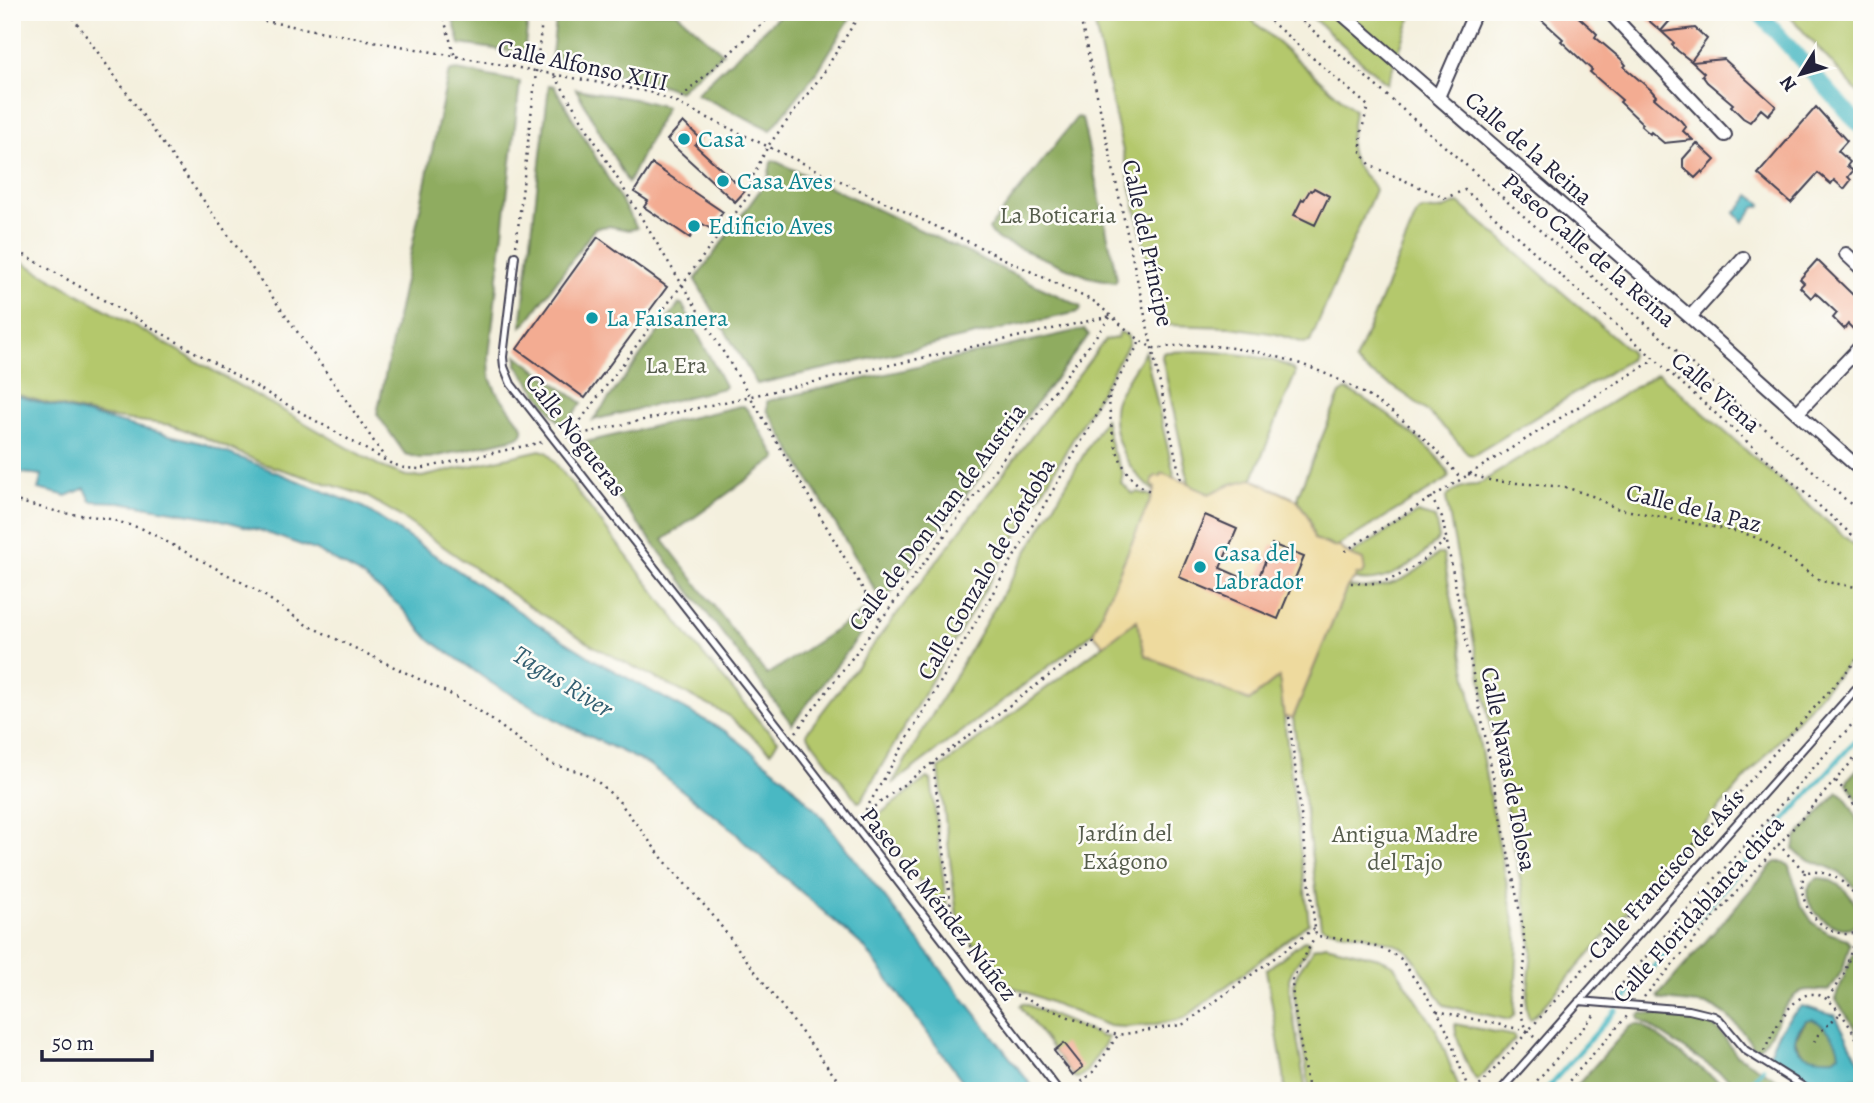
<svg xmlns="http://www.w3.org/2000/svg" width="1874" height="1103" viewBox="0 0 1874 1103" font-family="Alegreya,serif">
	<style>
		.green { fill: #b4c86c; stroke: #6b7554; stroke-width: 2 }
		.forest { fill: #8fac60; stroke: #58674e; stroke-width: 2 }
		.sand { fill: #eeda9e; stroke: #887e6c; stroke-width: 2 }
		.water { fill: #4ab8c3; stroke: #366d7f; stroke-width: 2; fill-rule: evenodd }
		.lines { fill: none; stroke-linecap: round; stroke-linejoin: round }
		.stream { stroke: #4ab8c3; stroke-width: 4.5 }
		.canal { stroke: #4ab8c3; stroke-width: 16 }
		.building { fill: #f3ac92 }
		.service-casing { stroke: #424153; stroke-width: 10 }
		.minor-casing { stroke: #424153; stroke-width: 16 }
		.path { stroke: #424153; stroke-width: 2.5; stroke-dasharray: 2 5; stroke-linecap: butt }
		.service { stroke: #fff; stroke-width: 6 }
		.minor { stroke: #fff; stroke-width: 12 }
		.culture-dot { fill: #0f9aa8; stroke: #fdfcf7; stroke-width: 2.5 }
		.labels { text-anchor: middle; stroke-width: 5; stroke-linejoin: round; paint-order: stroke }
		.street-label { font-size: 24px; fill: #22223b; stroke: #fdfcf7 }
		.culture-label { font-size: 24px; fill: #0d838f; stroke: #fdfcf7; text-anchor: start }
		.park-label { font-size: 24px; fill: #555c4c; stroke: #fdfcf7 }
		.water-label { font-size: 26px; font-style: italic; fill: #325e71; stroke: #fdfcf7 }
	</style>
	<rect width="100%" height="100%" fill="#fdfcf7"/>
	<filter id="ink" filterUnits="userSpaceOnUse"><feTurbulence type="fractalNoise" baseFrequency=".0143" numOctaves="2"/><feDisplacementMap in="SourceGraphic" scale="14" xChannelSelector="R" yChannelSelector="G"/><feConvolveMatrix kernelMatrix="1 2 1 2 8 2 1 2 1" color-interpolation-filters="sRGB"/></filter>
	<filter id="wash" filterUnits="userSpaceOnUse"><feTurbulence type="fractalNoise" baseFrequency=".00686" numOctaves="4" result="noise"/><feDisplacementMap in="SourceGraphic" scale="28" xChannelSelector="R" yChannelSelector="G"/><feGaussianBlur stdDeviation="1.57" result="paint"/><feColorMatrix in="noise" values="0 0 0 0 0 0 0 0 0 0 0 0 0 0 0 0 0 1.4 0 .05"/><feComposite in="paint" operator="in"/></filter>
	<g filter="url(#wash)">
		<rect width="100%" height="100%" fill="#f4f0de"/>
		<!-- green -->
		<path class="green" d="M1092 12H1243L1354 110C1352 135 1343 149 1361 172 1367 179 1373 183 1375 190L1310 342 1304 343 1276 334 1231 327 1169 325 1160 318Z
			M1306 12H1413L1387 84Z
			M1786 12H1862V97Z
			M1459 203 1629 350 1631 355 1629 360 1474 455 1468 454C1448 430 1426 408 1400 391 1389 383 1362 371 1355 361L1417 213 1422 210H1440Z
			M12 256 382 467 406 476 422 477 540 450 547 452 696 646 764 727 778 740 771 752 726 714 595 647 529 606 395 513 364 495 264 464 199 435 171 425 106 417 50 404 12 393Z
			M1120 332 1127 335 1129 340 1128 345 861 801 858 802 807 735V732L1105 340 1117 338Z
			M1145 351 1175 479 1160 476 1152 479V485L1155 488 1153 490C1128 472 1109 434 1115 403 1118 392 1139 362 1145 351Z
			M1197 351C1219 352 1280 356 1295 371V375L1253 478 1251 480 1231 484 1210 494 1193 487 1189 483 1162 357 1163 353 1166 352Z
			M1658 373 1862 552V647L1531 1020 1529 1018 1526 1008 1532 951 1528 920 1446 498C1454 488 1465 485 1477 485Z
			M1346 390C1368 397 1446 455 1449 477L1446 480 1336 547 1314 539 1309 518 1298 501V495L1340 394Z
			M1105 418 1112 450 1123 473 1121 483 1133 494 1138 492 1152 496 1093 633 892 784Z
			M1417 513 1435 518 1439 538C1420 560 1386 587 1355 579L1356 574 1363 573 1350 555Z
			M1438 554H1443L1518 942 1514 1015 1509 1020 1444 1005C1435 992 1416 958 1406 950 1394 942 1377 939 1364 935 1352 933 1330 931 1321 926L1293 718 1347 587C1387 591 1409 580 1438 554Z
			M1137 620 1145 655 1249 701 1279 677 1309 923 1186 1017 1177 1020 1151 1025 1123 1027 1109 1026 1003 983 958 924 939 769Z
			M927 778 931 780 947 910 944 913 874 822 876 817Z
			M1305 940 1309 942 1307 950 1293 969 1289 979 1290 998 1306 1091H1285L1284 1074 1266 970Z
			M1326 945 1379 958 1393 964 1437 1031 1460 1091H1310L1295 1000 1294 982 1298 972 1314 948Z
			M1023 1003 1103 1037H1108V1039L1086 1072 1078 1078 1074 1077 1020 1006Z
			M1455 1024 1514 1036 1515 1039 1477 1081C1468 1069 1455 1038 1455 1024Z"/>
		<!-- forest -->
		<path class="forest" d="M451 12H529L524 53 460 44Z
			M557 12H676L723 53 679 91 656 83 551 62Z
			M783 12H854L817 72 771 130 696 94Z
			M457 70 520 82 489 356 490 378 496 391 523 427C524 436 519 437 511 439L430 458H419L405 454 377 414 448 75 451 71Z
			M549 85 554 86 637 228 629 230 608 226 595 228 527 322 521 327Z
			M576 89 640 100 666 107 628 183Z
			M1077 117 1082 118 1117 278 1115 282 1089 277 999 240 992 234 989 229Z
			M773 160 1080 306 1081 309 1078 312 757 384 695 280 768 179 771 162Z
			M679 304H682L725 386 724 388 593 420Z
			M1084 329 1089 335 883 603 767 410V401Z
			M517 356 582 403 568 422 564 423 558 421 517 365Z
			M740 406H744L749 412 777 458 663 540 767 675 864 611 871 620 792 724 577 444Z
			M1862 764V803H1861L1858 801 1847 783 1849 778Z
			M1838 792C1844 794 1845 798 1849 804 1867 831 1862 865 1862 897 1853 883 1843 873 1828 867 1817 862 1801 860 1794 849L1796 838Z
			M1777 862H1783L1790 866 1800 903 1813 923 1829 933 1847 939 1850 944 1843 969 1830 990C1821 992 1810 988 1802 991 1778 1002 1775 1040 1757 1048L1753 1047C1741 1028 1729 1014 1708 1005L1663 1000 1660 999 1658 996 1772 865Z
			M1818 878C1834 876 1861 900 1858 917 1851 951 1781 899 1818 878Z
			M1857 944H1862V1044L1855 1027 1835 999Z
			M1642 1013 1703 1019 1720 1032 1737 1055 1796 1091H1748L1639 1019 1638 1016Z
			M1807 1019C1823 1017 1839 1039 1839 1054L1835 1058C1818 1059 1799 1059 1795 1039Z
			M1636 1024 1643 1026 1732 1091H1572L1629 1027Z
			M1857 1081 1862 1087V1091H1824C1833 1082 1846 1084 1857 1081Z"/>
		<!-- sand -->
		<path class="sand" d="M1161 473 1189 483 1193 487 1209 494 1231 484 1252 479 1297 500 1309 518 1314 539 1333 547 1338 546 1350 555 1363 560 1365 571 1361 575H1356L1355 579 1347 587 1293 718 1284 717 1279 677 1249 701 1145 655 1137 620 1104 645 1093 633 1152 496 1155 488 1152 485V479L1156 476H1160Z"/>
		<!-- water -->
		<path class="water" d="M1750 195 1762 204 1760 207H1755L1743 222 1735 213 1747 200Z
			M12 394 38 402 205 444 361 506 547 630 598 662 727 732 783 776 821 816 1036 1091H970L864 947 743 841 733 830 648 764 562 723 493 684 429 639 400 606 358 573 315 550 259 530 214 518 120 502 91 501 85 488 67 496 38 489 42 475 12 472Z
			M1802 1006C1812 1008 1827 1015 1835 1015L1862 1066 1860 1071 1862 1078 1860 1077 1849 1080 1840 1079 1825 1087 1816 1083 1780 1063 1775 1062 1769 1057C1772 1038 1787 1018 1802 1006ZM1812 1019C1825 1025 1838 1039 1839 1054L1835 1058C1822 1059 1788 1057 1796 1035 1798 1029 1803 1024 1806 1020Z"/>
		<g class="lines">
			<!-- stream -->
			<path class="stream" d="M1626 998 1862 733
				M1545 1091 1616 1010
				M1744 1091 1763 1068"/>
			<!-- canal -->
			<path class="canal" d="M1758 12 1862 128"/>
		</g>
		<g id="blocks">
			<!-- building -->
			<path class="building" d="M1533 12H1573L1592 29 1597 34 1595 37 1621 59 1626 65 1624 67 1651 90 1656 96 1654 98 1681 121 1686 127 1683 131 1693 140 1664 143 1651 132 1650 134 1641 126 1643 124 1620 102 1622 100 1590 72 1592 70 1561 41 1563 39Z
				M1648 12H1667L1673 17 1661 31 1648 20Z
				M1695 28 1707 39 1691 61 1678 51 1672 45 1674 43 1662 32Z
				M1724 59 1776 106 1768 115 1761 109 1750 122 1743 118 1731 106 1733 104 1707 82 1702 75 1704 73 1692 62Z
				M1816 107 1847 141 1838 151 1850 162 1847 166 1853 171 1848 177 1851 180 1844 189 1834 180 1831 184 1818 173 1791 203 1758 174Z
				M683 122 701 139 695 145 745 191 735 202 667 140Z
				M1697 143 1715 160 1703 173 1702 171 1695 178 1683 167V159Z
				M652 164 723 212 711 229 701 223 690 238 644 207 648 201 634 192Z
				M1314 188 1329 196 1315 225 1294 215 1302 199 1304 200 1310 190 1312 191Z
				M598 237 667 287 585 398 517 349Z
				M1817 260 1855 297 1862 287V319L1853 329 1848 324 1844 329 1833 318 1837 313 1820 297 1815 293 1811 298 1800 287 1804 283 1800 279Z
				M1205 515 1237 529 1220 568 1256 584 1272 544 1304 557 1278 619 1179 577Z
				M1064 1043 1083 1067 1073 1075 1054 1051Z"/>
		</g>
	</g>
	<g filter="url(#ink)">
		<use href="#blocks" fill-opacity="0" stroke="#424153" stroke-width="2"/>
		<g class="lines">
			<defs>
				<path id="service" d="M515 256 503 357 504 367 511 384 789 740 1059 1091
					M1579 1001 1689 1010 1714 1016 1719 1019 1745 1050 1810 1091
					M1500 1091 1862 682"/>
				<path id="minor" d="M1340 12 1690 317 1862 471
					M1609 12 1725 135
					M1438 97 1475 12
					M1846 254 1862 269
					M1690 317 1743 258
					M1797 413 1862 345"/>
			</defs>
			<!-- service casing -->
			<use href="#service" class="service-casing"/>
			<!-- minor casing -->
			<use href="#minor" class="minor-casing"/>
			<!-- path -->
			<path class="path" d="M69 12 346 400 385 458
				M216 12 649 92 668 99 1095 302C1106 311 1143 346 1154 348 1160 349 1169 346 1175 346 1191 345 1207 345 1224 347 1318 357 1402 404 1461 479
				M442 12 455 57
				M1079 12 1181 481
				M1260 12 1368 106 1361 133V152L1371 166 1445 198 1465 190 1862 544
				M1292 12 1862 514
				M555 76 750 396 881 620
				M677 103 685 94 775 12
				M516 246 543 12
				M12 248 390 463 404 468 419 469 543 442
				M1109 397C1110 425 1114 459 1134 481 1139 486 1147 489 1153 493
				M567 437 1111 316
				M568 437 749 195 752 178 768 146 822 75 861 12
				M1468 474 1493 481 1565 487 1595 497 1615 508 1744 533 1764 541 1821 581 1862 588
				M1431 497 1442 517 1523 928C1524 937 1525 947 1525 956 1524 984 1511 1016 1534 1037
				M12 500 63 513 106 518 143 529 258 591 305 624 454 696 484 714 551 764 584 773 599 783 618 800 663 859 711 913 846 1091
				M1345 551 1654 360
				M1351 583C1358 583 1366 584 1374 583 1402 580 1426 558 1446 540
				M1289 717 1316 936C1343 939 1377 943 1400 958L1437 1011 1447 1031 1469 1091
				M796 732 1111 316
				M933 763 953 923 1003 990 1103 1031 1118 1035 1181 1025 1186 1023 1315 928
				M1836 781 1850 797 1862 822
				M863 815 1098 639
				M862 816 1141 340
				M1778 844 1805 872C1831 869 1850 884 1862 906
				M1805 872C1794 899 1816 930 1844 934 1850 934 1856 933 1861 932L1862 929
				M1613 994 1862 713
				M1644 997 1862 750
				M1828 998 1845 972 1853 944 1861 933
				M1437 1011 1528 1031
				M1814 1042 1819 1033 1840 1014
				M1764 1051C1774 1032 1783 1009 1802 997 1828 981 1854 1032 1862 1050
				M1071 1091 1093 1072 1118 1035
				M1308 1091 1293 999 1292 980 1315 937
				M1475 1091 1862 654
				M1528 1091 1597 1012
				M1560 1091 1628 1015"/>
			<!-- service -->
			<use href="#service" class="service"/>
			<!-- minor -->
			<use href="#minor" class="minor"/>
		</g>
	</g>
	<!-- markers -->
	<g class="culture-dot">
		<circle cx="684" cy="139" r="7"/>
		<circle cx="723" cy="181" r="7"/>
		<circle cx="694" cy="226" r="7"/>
		<circle cx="592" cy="318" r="7"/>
		<circle cx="1200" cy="567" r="7"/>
	</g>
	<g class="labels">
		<!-- street labels -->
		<g class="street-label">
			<text transform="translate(583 65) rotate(12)" y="8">Calle Alfonso XIII</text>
			<text transform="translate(1529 148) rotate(41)" y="8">Calle de la Reina</text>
			<text transform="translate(1148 243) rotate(78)" y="8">Calle del Príncipe</text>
			<text transform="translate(1589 250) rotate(41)" y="8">Paseo Calle de la Reina</text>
			<text transform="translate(1716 392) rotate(41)" y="8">Calle Viena</text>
			<text transform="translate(576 435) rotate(52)" y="8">Calle Nogueras</text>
			<text transform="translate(1694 508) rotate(14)" y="8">Calle de la Paz</text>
			<text transform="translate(937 517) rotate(-53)" y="8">Calle de Don Juan de Austria</text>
			<text transform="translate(986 569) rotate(-60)" y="8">Calle Gonzalo de Córdoba</text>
			<text transform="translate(1509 769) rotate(79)" y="8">Calle Navas de Tolosa</text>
			<text transform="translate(1666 874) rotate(-48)" y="8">Calle Francisco de Asís</text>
			<text transform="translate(939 904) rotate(52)" y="8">Paseo de Méndez Núñez</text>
			<text transform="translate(1698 909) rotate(-48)" y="8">Calle Floridablanca chica</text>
		</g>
		<!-- culture labels -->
		<g class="culture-label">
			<text x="698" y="147">Casa</text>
			<text x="737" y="189">Casa Aves</text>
			<text x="708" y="234">Edificio Aves</text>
			<text x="606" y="326">La Faisanera</text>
			<text x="1214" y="561">Casa del<tspan x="1214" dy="28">Labrador</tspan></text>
		</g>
		<!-- park labels -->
		<g class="park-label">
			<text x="1058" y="223">La Boticaria</text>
			<text x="676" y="373">La Era</text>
			<text x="1125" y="841">Jardín del<tspan x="1125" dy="28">Exágono</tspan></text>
			<text x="1405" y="842">Antigua Madre<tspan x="1405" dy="28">del Tajo</tspan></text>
		</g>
		<!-- water labels -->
		<g class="water-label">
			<text transform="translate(563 681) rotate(32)" y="9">Tagus River</text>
		</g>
	</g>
	<!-- margin -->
	<rect width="1874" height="1103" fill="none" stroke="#fdfcf7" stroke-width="42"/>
	<!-- north arrow -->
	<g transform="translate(1801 74) rotate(233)" stroke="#fdfcf7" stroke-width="5" paint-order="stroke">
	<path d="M0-5L12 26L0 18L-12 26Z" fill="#22223b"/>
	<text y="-10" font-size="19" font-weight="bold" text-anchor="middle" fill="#22223b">N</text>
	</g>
	<!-- scale -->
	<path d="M42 1050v10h110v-10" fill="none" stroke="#22223b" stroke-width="3.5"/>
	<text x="52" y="1050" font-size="21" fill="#22223b" stroke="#fdfcf7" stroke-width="5" paint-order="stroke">50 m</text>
</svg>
